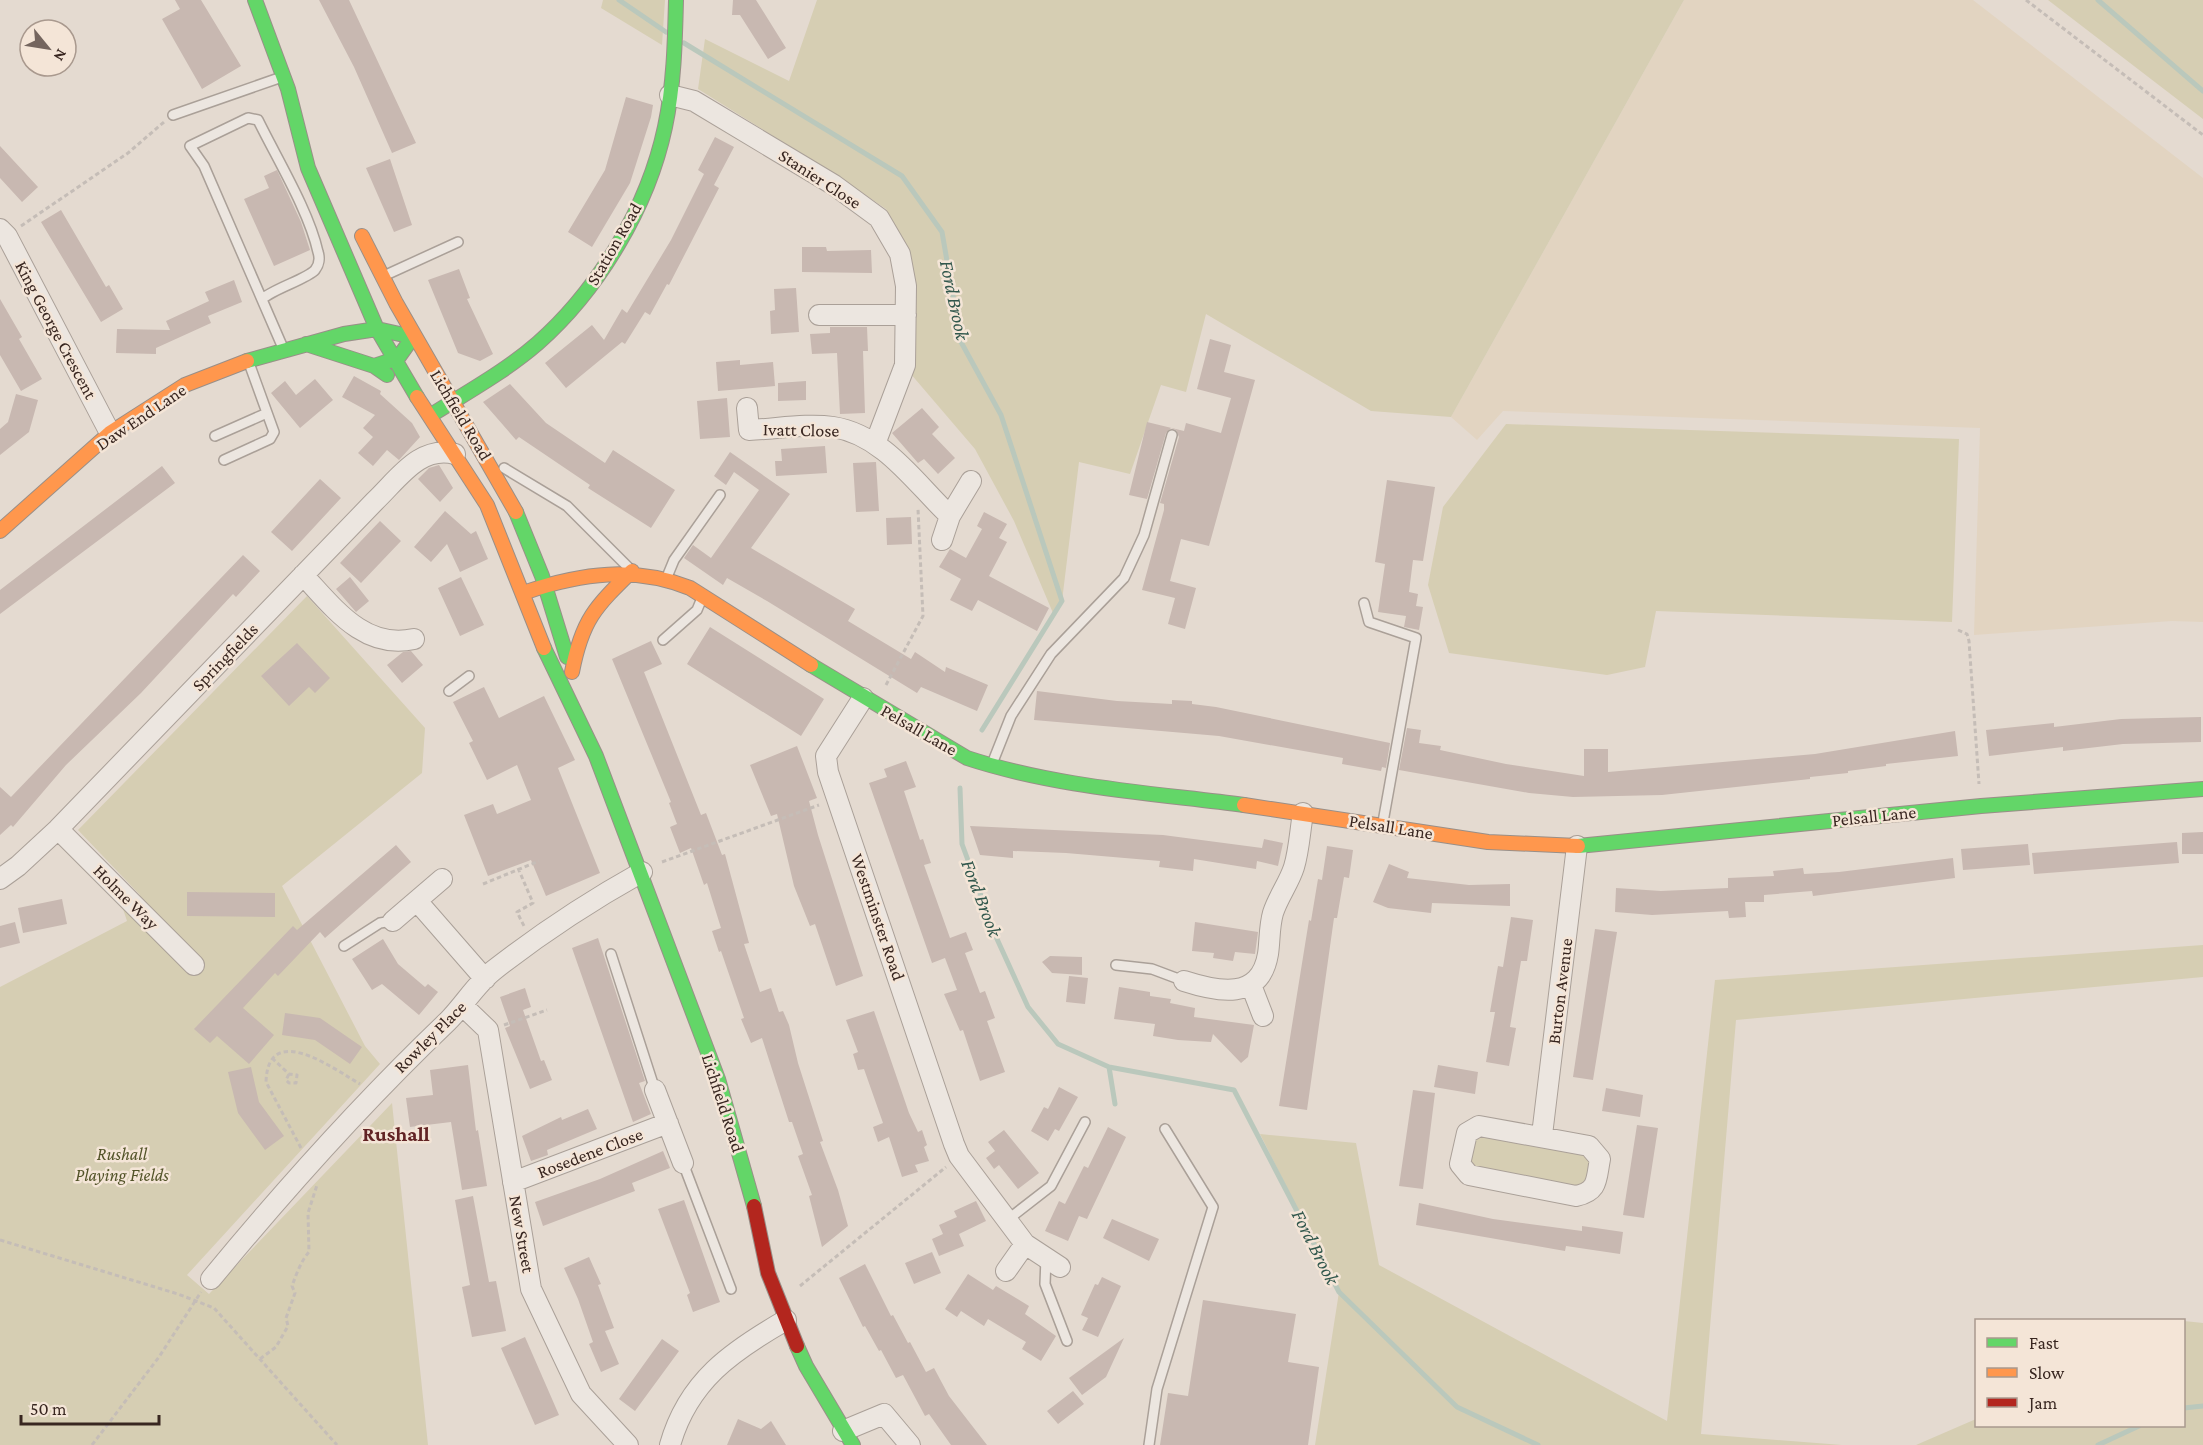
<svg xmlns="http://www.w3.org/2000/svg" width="2203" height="1445" viewBox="0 0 2203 1445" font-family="'Crimson Pro',serif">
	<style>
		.farmland { fill: #e2d4c1 }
		.green { fill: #d6ceb3 }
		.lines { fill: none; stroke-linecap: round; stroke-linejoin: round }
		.stream { stroke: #bac8bc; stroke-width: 5 }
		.building { fill: #c8b8b1 }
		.lane-casing { stroke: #aaa098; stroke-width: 12 }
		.street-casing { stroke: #aaa098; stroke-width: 22 }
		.fast-casing { stroke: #998f88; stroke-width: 16 }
		.slow-casing { stroke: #998f88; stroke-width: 16 }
		.jam-casing { stroke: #998f88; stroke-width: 16 }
		.path { stroke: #c5bdb7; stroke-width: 3; stroke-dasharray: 4.5 3; stroke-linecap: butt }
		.lane { stroke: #ece6e0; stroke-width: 9 }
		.street { stroke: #ece6e0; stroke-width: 20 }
		.fast { stroke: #63d668; stroke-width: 14 }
		.slow { stroke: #ff974d; stroke-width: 14 }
		.jam { stroke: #b3261e; stroke-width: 14 }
		.labels { text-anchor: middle; stroke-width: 5; stroke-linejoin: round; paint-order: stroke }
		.street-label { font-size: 18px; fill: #382620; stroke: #f4e5d7 }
		.park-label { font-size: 18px; font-style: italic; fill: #525328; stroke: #f4e5d7 }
		.water-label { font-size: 20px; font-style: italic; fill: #31574c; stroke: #f4e5d7 }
		.quarter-label { font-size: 21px; font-weight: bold; fill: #622324; stroke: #f4e5d7 }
	</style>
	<rect width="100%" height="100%" fill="#e4dad0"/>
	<!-- farmland -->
	<path class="farmland" d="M1684 0H1973L2203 178V622L2172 621 1974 635 1980 428 1503 411 1477 440 1451 417Z"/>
	<!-- green -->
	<path class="green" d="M603 0H665L662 45 601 8Z
		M817 0H1684L1451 417 1371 411 1206 314 1186 392 1161 385 1130 474 1079 462 1062 601 1053 613 1014 521 975 449 910 373 916 347 910 266 886 209 839 177 698 89 705 39 789 81Z
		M2048 0H2203V119Z
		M1506 424 1959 439 1952 622 1656 611 1645 667 1607 675 1449 653 1428 585 1443 507Z
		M307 596 425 728 422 773 282 886 365 1046 380 1064 187 1275 209 1294 392 1103 428 1445H0V987L127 921 123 909 140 895 78 830Z
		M2203 945V977L1736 1020 1701 1434 1842 1445H1315L1339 1292 1260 1134 1356 1143 1379 1265 1667 1421 1715 980Z
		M1481 1135 1583 1150 1592 1165 1588 1181 1577 1187 1471 1168 1468 1151 1473 1137Z
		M2184 1321 2203 1323V1445H1916L1976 1419V1426H2184Z"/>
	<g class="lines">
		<!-- stream -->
		<path class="stream" d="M619 0 666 32
			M2098 0 2203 91
			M684 43 902 176 942 232 961 342 1001 415 1062 601 982 730
			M960 788 962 844 997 939 1028 1007 1058 1044 1109 1067 1115 1104
			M1109 1067 1234 1090 1339 1292 1457 1407 1538 1445
			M2184 1408 2203 1406
			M2098 1445 2139 1426"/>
	</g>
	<!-- building -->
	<path class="building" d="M175 0H201L241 66 202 89 162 19 180 9Z
		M319 0H349L416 143 392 153 354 67Z
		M733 0H756L786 48 768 59 740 15H732Z
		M626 97 653 105 651 117 630 183 592 247 568 232 605 170Z
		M715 137 734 147 714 185 719 188 669 285 667 284 650 315 645 312 625 344 622 342 566 388 545 363 592 325 604 340 622 309 627 313 671 240 704 174 698 170Z
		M0 146 38 187 22 202 0 178Z
		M390 159 412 225 394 232 366 168Z
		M277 170 301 222 310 250 274 266 244 199 269 188 264 176Z
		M61 210 106 287 109 285 123 309 101 322 41 222Z
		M802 247H826L827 251 871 250 872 273 802 272Z
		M459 269 470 298 467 299 493 354 480 361 458 353 428 280Z
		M234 280 242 302 208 316 211 323 156 348V354L116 353 117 329 170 330 166 321 209 301 205 292Z
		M796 288 799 332 771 334 770 311 775 310 774 289Z
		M0 299 22 337 19 339 42 379 21 391 0 355Z
		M830 327H867L868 351H863L865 413 840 414 837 353 812 354 810 334 830 333Z
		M1210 339 1231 345 1224 372 1255 380 1209 546 1181 539 1170 581 1196 588 1185 629 1168 624 1175 598 1142 590 1164 510V504L1160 503 1179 437 1176 430 1171 428 1166 433 1147 499 1129 495 1147 422 1184 431 1186 423 1221 433 1231 398 1197 389Z
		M740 360V365L773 362 775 386 718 391 716 362Z
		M354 376 381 391 380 394 412 423 420 437 399 460 387 450 373 466 358 453 373 437 363 428 375 415 342 397Z
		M315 379 333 400 300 428 271 393 285 381 296 395Z
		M806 381V400L778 401V383Z
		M510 384 546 423 605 463 613 450 675 490 651 528 588 488 590 485 519 437 516 440 483 402Z
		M16 394 38 400 29 432 0 455V429L8 422Z
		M727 398 730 437 700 439 697 401Z
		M922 408 939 427 932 434 955 458 938 474 924 459 918 463 892 433Z
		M825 446 827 473 776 476 775 461H782L781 449Z
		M730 452 790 494 751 548 855 609 848 621 911 659 915 652 945 672 946 667 988 685 977 711 921 687 917 693 767 601 727 578 723 585 684 558 693 545 711 558 759 490 734 472 726 485 714 476Z
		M876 462 879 511 856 512 853 463Z
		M439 465 453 488 440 502 418 479 429 468Z
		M162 466 175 483 0 614V590Z
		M320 479 341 498 292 551 271 532Z
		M1387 480 1435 487 1423 561 1413 560 1409 592 1418 594 1416 606 1423 607 1419 630 1404 627 1406 616 1378 612 1385 564 1375 562Z
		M445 511 471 534 476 531 488 559 460 572 447 544 431 562 414 547Z
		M984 512 1007 524 999 538 1007 542 989 576 1049 608 1037 631 978 600 972 611 950 600 961 579 939 567 950 549 966 558 982 529 977 526Z
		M911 517 912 544 887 545 886 518Z
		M380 521 401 541 361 583 340 563Z
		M243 555 260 571 236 597 233 594 141 693 66 765 13 827 11 825 0 835V787L11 797Z
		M350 577 369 601 356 612 336 589Z
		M461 577 484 625 460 636 438 588Z
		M710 627 824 699 801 736 687 664Z
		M651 641 662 664 644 672 701 815 706 813 722 855 725 854 749 943 744 944 760 992 771 988 779 1012 783 1011 789 1025 798 1063 823 1141 820 1142 838 1190 848 1226 822 1247 809 1196 812 1195 798 1156 803 1154 792 1122H789L762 1038 751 1043 741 1019 744 1018 721 951 719 952 712 931 721 928 707 883 704 885 691 848 680 853 670 827 677 824 669 803 671 802 612 659Z
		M297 643 330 678 315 693 309 687 289 706 261 676Z
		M411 651 423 665 402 683 387 665 403 652Z
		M484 687 499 718 544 696 575 760 558 768 600 873 546 896 531 860 488 876 464 815 493 804 497 814 531 800 517 765 487 780 469 743 473 741 453 702Z
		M1037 691 1117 701 1172 704V700L1192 701V704L1216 707 1390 743 1386 768 1382 767 1381 771 1342 764 1343 758 1219 736 1034 720Z
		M2201 717V742L2123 744 2063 751V747L1989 756 1986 730 2054 723V727L2121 719Z
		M1407 728 1421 730 1419 743 1441 746 1440 750 1506 764 1584 776V749H1608V772L1815 754 1955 731 1958 756 1886 764V766L1848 771V773L1810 777V779L1662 795 1573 797 1529 793 1399 770Z
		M797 746 817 798 809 801 818 835 863 976 836 986 815 924 810 926 794 886 777 814 771 816 750 765Z
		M906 761 916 787 904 791 920 840 923 839 931 863 924 865 950 938 966 932 973 950 965 953 980 993 985 991 995 1018 987 1021 1005 1072 980 1081 963 1030 960 1031 944 994 957 990 945 958 932 963 869 783 887 777 884 769Z
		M970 826 1163 835 1262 848 1264 839 1283 843 1278 866 1257 861 1256 869 1194 859 1193 871 1159 867 1160 861 1066 853 1013 851V858L980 855Z
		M2203 832V854H2182V833Z
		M2177 842 2179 863 2034 874 2032 853Z
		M2028 844 2030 865 1963 870 1961 849Z
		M396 845 411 862 325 938 320 932 278 976 275 973 243 1008 274 1035 249 1064 217 1036 210 1043 194 1029 293 926 297 930Z
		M1327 846 1353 850 1349 878 1344 877 1337 918H1334L1307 1110 1279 1106 1309 920 1311 921 1318 879 1322 880Z
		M1953 858 1955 878 1813 896 1812 891 1764 895V902H1745L1746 917 1729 918 1728 911 1652 915 1615 912 1616 888 1661 891 1728 888V878L1774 876 1773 871 1803 868 1804 874 1839 872Z
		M1389 864 1409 872 1407 878 1469 885 1510 884V906L1432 903 1431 913 1388 908 1373 902Z
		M187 892 275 893V917L187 916Z
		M62 899 67 924 23 933 18 908Z
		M1511 917 1533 920 1527 961H1521L1510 1027 1516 1028 1509 1066 1486 1062 1495 1012H1490L1498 966 1503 967Z
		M15 922 20 943 0 948V926Z
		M1195 922 1258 932 1255 954 1235 952 1233 961 1213 958 1214 953 1192 951Z
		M1595 929 1617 932 1593 1080 1573 1077Z
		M598 938 645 1081 639 1083 651 1114 633 1122 572 948Z
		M383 939 398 964 425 987 428 984 438 992 419 1015 382 984 372 990 352 959Z
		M1050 956 1082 957V975L1052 973 1042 962Z
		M1069 976 1088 978 1085 1004 1066 1002Z
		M1119 987 1150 992V996L1171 999 1170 1003 1195 1008 1194 1017 1254 1025 1248 1057 1241 1063 1213 1034 1211 1042 1178 1040 1153 1036 1155 1024 1114 1019Z
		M525 988 531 1007 523 1010 541 1061 544 1060 552 1080 530 1089 505 1028 510 1026 500 997Z
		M874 1011 909 1113 918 1132 922 1130 927 1145 924 1147 929 1161 915 1165 918 1172 902 1177 889 1137 878 1142 873 1127 883 1123 864 1069 858 1070 853 1054 858 1052 846 1020Z
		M285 1013 320 1018 362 1047 350 1064 315 1040 282 1035Z
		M468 1065 476 1131 478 1130 487 1186 462 1190 451 1122 410 1127 406 1098 433 1095 430 1070Z
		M1438 1065 1478 1072 1475 1094 1434 1087Z
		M251 1067 259 1102 284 1136 265 1150 238 1113 228 1072Z
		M1059 1087 1078 1097 1059 1131 1055 1129 1048 1141 1031 1131 1044 1107 1048 1109Z
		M1606 1088 1643 1095 1640 1117 1602 1111Z
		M1413 1090 1435 1093 1423 1189 1399 1186Z
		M588 1109 597 1129 547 1150 548 1155 531 1161 522 1136 561 1117 562 1120Z
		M1637 1125 1658 1128 1644 1218 1623 1215Z
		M1108 1127 1126 1137 1087 1219 1079 1216 1068 1241 1045 1231 1059 1201 1065 1204 1084 1166 1088 1168Z
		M1004 1130 1039 1173 1018 1189 999 1165 994 1169 986 1158 995 1151 988 1142Z
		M663 1151 670 1168 632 1183 635 1191 543 1226 535 1202 600 1179Z
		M473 1196 489 1282 496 1281 506 1331 472 1337 462 1287 470 1285 455 1200Z
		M684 1200 720 1302 693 1312 687 1295 690 1293 658 1209Z
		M976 1201 986 1221 959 1234 964 1246 939 1256 932 1239 943 1234 939 1225 957 1217 954 1211Z
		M1419 1203 1493 1219 1582 1231V1226L1623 1232 1620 1254 1566 1246 1565 1251 1416 1225Z
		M1112 1219 1159 1239 1149 1261 1103 1238Z
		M932 1252 941 1273 914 1284 905 1263Z
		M589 1257 601 1284 598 1285 614 1328 605 1331 619 1364 601 1372 589 1344 593 1342 578 1299 564 1268Z
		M865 1264 891 1316 893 1315 908 1343 910 1342 926 1372 934 1368 949 1396 987 1445H951L929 1414 925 1416 903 1375 896 1378 881 1350 879 1351 865 1326 863 1327 839 1278Z
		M968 1274 993 1290 996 1286 1029 1306 1025 1314 1056 1336 1041 1361 1022 1349 1026 1342 988 1319 984 1326 961 1311 957 1317 945 1309Z
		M1102 1277 1121 1286 1098 1337 1082 1330 1088 1318 1081 1315 1095 1284 1098 1285Z
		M1203 1300 1296 1314 1288 1362 1319 1367 1308 1445H1160L1168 1393 1188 1396Z
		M525 1337 559 1415 535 1425 501 1348Z
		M1124 1338 1106 1377 1082 1395 1069 1378Z
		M662 1339 679 1351 635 1411 619 1399Z
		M1073 1391 1084 1404 1058 1424 1047 1411Z
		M738 1419 761 1429 771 1421 786 1445H727Z"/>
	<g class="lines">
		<defs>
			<path id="lane" d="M173 115 279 78
				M388 274 458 242
				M262 299C275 288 307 279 315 270 319 265 320 258 318 252 309 211 277 159 258 120L248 118 190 146 204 166 283 348
				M215 436 267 413
				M224 460 270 439 274 432 249 363
				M504 468 567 506 628 567
				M667 577 674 560 720 495
				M1364 603 1369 622 1416 638 1383 822
				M663 640 697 610 702 598
				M449 691 469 676
				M992 764 1011 716 1051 654 1124 578 1144 535 1172 435
				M344 946 380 923 393 921
				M611 954 655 1090
				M1116 965 1152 969 1184 981
				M683 1163 731 1289
				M1006 1221 1051 1186 1085 1122
				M1046 1258 1045 1284 1067 1341
				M1149 1445 1157 1389 1213 1207 1165 1129"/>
			<path id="street" d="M670 95 694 101 834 185 879 218 900 254 906 286 905 365 875 444
				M0 229 7 236 110 433
				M819 315H906
				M747 408 749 430C776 429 807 423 833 427 884 435 915 483 950 516
				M942 540 950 516 971 481
				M303 575C334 608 364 650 414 639
				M863 698 826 756 828 772 954 1144 959 1156 1025 1244 1060 1267
				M58 829 194 965
				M0 879 18 866 58 829 375 501C399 478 420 445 455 454
				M417 901 485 979
				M393 921 442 879
				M1184 981C1218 992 1260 1001 1268 954 1270 941 1269 927 1273 913 1278 897 1289 883 1294 867 1299 851 1300 831 1303 813
				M1251 985 1263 1016
				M463 1006 488 1030 531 1289 581 1394 628 1445
				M655 1090 683 1163
				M1479 1126 1589 1146 1600 1159C1596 1179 1599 1191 1576 1196L1469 1175 1460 1164 1467 1133Z
				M1542 1135 1577 846
				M513 1182 668 1123
				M1006 1271 1025 1244
				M211 1279C286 1188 363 1102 448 1021 464 1005 476 984 494 970 540 934 590 901 642 872
				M843 1431 884 1414 910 1445
				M670 1445C688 1381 732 1351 786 1320"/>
			<path id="fast" d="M255 0 288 89 308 168 377 329 417 397
				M306 344 374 366 387 375
				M247 361 344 334 377 329 413 337 398 358 374 366
				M436 412C471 390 507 370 538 343 599 289 648 207 665 127 674 85 675 42 676 0
				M516 512 542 576 567 657
				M544 648 596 756 718 1079 754 1206
				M811 665 967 758C1055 787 1152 793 1244 805
				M1578 846 1981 806 2203 789
				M797 1346 806 1366 853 1445"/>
			<path id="slow" d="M362 236 396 303 516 512
				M417 397 487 505 544 648
				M0 531 110 433 185 385 247 361
				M526 592C582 573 634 566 690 588L811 665
				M572 672C582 620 595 607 632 571
				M1244 805 1488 842 1578 846"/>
			<path id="jam" d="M754 1206 768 1273 797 1346"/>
		</defs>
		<!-- lane casing -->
		<use href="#lane" class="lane-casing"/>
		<!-- street casing -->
		<use href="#street" class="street-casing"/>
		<!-- fast casing -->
		<use href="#fast" class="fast-casing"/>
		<!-- slow casing -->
		<use href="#slow" class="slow-casing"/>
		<!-- jam casing -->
		<use href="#jam" class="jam-casing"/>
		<!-- path -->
		<path class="path" d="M2026 0 2203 135
			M21 226 128 153 164 122
			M1958 630 1967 634 1969 641 1979 784
			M886 685 923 616 918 509
			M662 862 819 805
			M518 868 533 903 517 912 524 926
			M483 884 539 861
			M504 1025 547 1010
			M272 1058 289 1074 297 1075 296 1083H289L286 1080 289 1074
			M301 1148 266 1082C268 1020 334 1069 360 1084
			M0 1240 178 1294 214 1308 337 1445
			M800 1286 946 1167
			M260 1359 276 1347 288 1326 286 1318 295 1293 292 1286C296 1275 301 1261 309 1252L308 1213 317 1185
			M92 1445 159 1357 201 1292"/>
		<!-- lane -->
		<use href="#lane" class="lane"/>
		<!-- street -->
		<use href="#street" class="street"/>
		<!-- fast -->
		<use href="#fast" class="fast"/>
		<!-- slow -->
		<use href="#slow" class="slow"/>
		<!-- jam -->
		<use href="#jam" class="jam"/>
	</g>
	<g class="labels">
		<!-- street labels -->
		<g class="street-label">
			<text transform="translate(820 179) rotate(33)" y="6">Stanier Close</text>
			<text transform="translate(614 244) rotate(-60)" y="6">Station Road</text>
			<text transform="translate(56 330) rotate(62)" y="6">King George Crescent</text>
			<text transform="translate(461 415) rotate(59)" y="6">Lichfield Road</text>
			<text transform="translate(141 417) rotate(-34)" y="6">Daw End Lane</text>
			<text transform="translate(801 430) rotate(1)" y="6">Ivatt Close</text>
			<text transform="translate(225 657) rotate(-46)" y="6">Springfields</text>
			<text transform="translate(919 730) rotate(30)" y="6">Pelsall Lane</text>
			<text transform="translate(1874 816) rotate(-6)" y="6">Pelsall Lane</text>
			<text transform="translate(1391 827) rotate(9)" y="6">Pelsall Lane</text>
			<text transform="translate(126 897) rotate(45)" y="6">Holme Way</text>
			<text transform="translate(878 917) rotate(71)" y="6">Westminster Road</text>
			<text transform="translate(1560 991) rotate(-83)" y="6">Burton Avenue</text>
			<text transform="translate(430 1037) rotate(-45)" y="6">Rowley Place</text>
			<text transform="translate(723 1103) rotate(72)" y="6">Lichfield Road</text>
			<text transform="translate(590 1153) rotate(-21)" y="6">Rosedene Close</text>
			<text transform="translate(522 1234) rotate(80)" y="6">New Street</text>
		</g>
		<!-- park labels -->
		<g class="park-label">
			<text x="122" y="1160">Rushall<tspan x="122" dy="21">Playing Fields</tspan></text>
		</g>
		<!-- water labels -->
		<g class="water-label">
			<text transform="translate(955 300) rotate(78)" y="7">Ford Brook</text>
			<text transform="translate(982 898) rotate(69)" y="7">Ford Brook</text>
			<text transform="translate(1316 1247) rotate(63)" y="7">Ford Brook</text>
		</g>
		<!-- quarter labels -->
		<g class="quarter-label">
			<text x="396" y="1141">Rushall</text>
		</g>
	</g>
	<!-- legend -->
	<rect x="1975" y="1319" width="210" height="108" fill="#f4e5d7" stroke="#a9998e" stroke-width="1.5"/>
	<rect x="1987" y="1338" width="30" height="9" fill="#63d668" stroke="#a9998e" stroke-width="1.5"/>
	<text x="2029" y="1349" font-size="18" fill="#382620">Fast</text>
	<rect x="1987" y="1368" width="30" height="9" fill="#ff974d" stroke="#a9998e" stroke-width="1.5"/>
	<text x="2029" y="1379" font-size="18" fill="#382620">Slow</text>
	<rect x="1987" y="1398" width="30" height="9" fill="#b3261e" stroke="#a9998e" stroke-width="1.5"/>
	<text x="2029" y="1409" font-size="18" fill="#382620">Jam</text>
	<!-- north arrow -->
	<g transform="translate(48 48) rotate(120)"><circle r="28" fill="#f4e5d7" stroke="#a9998e" stroke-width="1.5"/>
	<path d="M0-4.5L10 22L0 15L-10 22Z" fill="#74655e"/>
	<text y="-9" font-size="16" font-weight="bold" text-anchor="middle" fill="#382620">N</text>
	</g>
	<!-- scale -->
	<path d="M21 1415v9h138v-9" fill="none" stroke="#382620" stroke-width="3"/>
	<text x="30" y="1415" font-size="18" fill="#382620" stroke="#f4e5d7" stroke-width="4.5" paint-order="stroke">50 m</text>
</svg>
